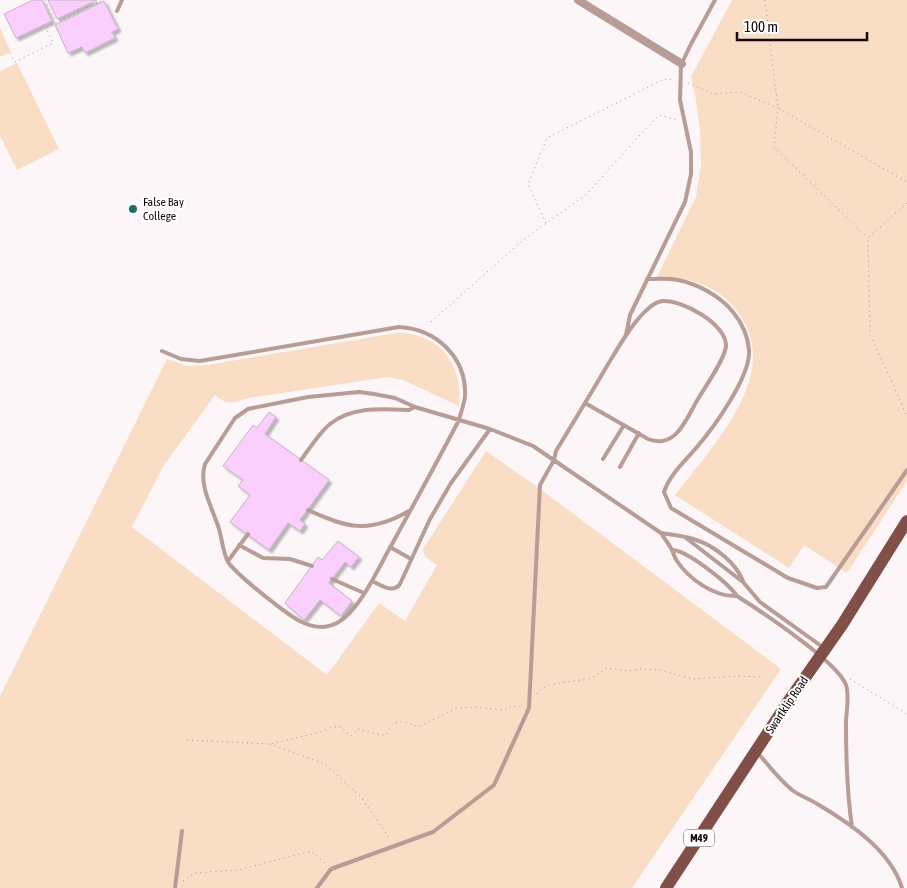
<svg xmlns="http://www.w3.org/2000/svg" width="907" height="888" viewBox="0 0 907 888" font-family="'Asap Condensed',sans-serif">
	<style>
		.green { fill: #f9dec5 }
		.building { fill: #facffe; stroke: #c5b2c7; filter: url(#shadow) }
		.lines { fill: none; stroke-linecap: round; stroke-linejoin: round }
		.path { stroke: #9b9497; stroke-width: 1; stroke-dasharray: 1 4; stroke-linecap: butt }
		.lane { stroke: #b89c96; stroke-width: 4 }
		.street { stroke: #b89c96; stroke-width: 8 }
		.primary { stroke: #805048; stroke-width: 12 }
		.poi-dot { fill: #206b66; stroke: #fff; stroke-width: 2 }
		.labels { text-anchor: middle; stroke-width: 4; stroke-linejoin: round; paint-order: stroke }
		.shield { fill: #fff; stroke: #595255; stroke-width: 1 }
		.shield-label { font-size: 11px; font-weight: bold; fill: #12080c }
		.poi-label { font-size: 12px; fill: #12080c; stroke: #fff; text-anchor: start }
		.street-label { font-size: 12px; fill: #12080c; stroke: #fff }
	</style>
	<defs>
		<filter id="shadow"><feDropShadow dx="3" dy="3" stdDeviation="1" flood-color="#0004"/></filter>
	</defs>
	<rect width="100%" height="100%" fill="#fcf6f8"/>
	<!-- green -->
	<path class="green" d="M732 0H907V481L847 573 804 545 789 568 675 495C713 446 789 368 733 306 714 284 685 276 657 277L696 197 701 164 700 129 695 94 691 77Z
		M0 28 11 52 0 57Z
		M17 63 59 149 17 170 0 136V71Z
		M396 333C439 332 464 365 459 406L403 380 388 377 249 398C234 402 228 407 215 395L164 465 132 527 327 675 379 603 405 621 437 565 425 557 423 549 486 451 536 486 781 669 632 888H0V696L167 359 188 366 207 365Z"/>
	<!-- building -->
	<path class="building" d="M33 0H42L52 21 16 38 4 14Z
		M48 0H97L57 19Z
		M104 1 118 29 112 32 115 38 85 53 82 47 68 53 55 25Z
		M269 412 276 417 265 434 329 480 300 520 305 524 300 531 288 523 269 550 230 522 250 495 238 486 243 480 223 466 253 425 257 428Z
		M338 541 359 557 351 567 345 562 329 583 352 601 341 616 320 600 304 620 285 603 318 557 322 560Z"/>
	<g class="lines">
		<!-- path -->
		<path class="path" d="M45 0 56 22
			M765 0 778 108 907 182
			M10 53 15 62 53 43 46 28 103 0
			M688 83 713 94 740 92 778 108 774 147 868 238
			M907 203 868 238 870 334 907 416
			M546 223 528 184 547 138 664 79 674 80
			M431 322 523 240 587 194 636 139 659 115 678 120
			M850 679 907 714
			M537 694C544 680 578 683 593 677 599 674 602 670 607 668L629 671 640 669 660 670 693 679 739 676 761 677
			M187 740 270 744 321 732 332 727H341L351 736 358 729 381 735H386C389 731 390 726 393 724 398 719 413 724 418 727L457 708 473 707 504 710 512 706 521 707
			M270 744 325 764 361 797 390 839
			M183 881 195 873 238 870 311 851 327 865"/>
		<!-- lane -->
		<path class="lane" d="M117 11 122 0
			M647 279C657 279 668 278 678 280 698 284 720 296 733 312 742 323 748 336 749 350 751 376 714 427 697 447 685 461 670 474 664 492L671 508 788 578 817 588 826 587 907 470
			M626 335 630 315 685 202 691 174V152L680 100 681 65 691 44 715 0
			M162 351 181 359 200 361 399 327C436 329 467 357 465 397 464 404 461 412 459 420 437 462 414 504 391 546 378 568 360 611 337 623 327 628 315 628 304 623 289 617 237 575 228 562 223 553 222 539 219 529 213 509 198 485 205 464L235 418 248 409 308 397 359 392 374 394 395 398 415 407 490 429 533 446 661 533C664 538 669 544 672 550 674 554 674 557 677 561 689 579 714 597 737 596
			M603 459 624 425
			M301 460C310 448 319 433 330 424 352 406 383 409 409 410L415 407
			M620 467 639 433
			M308 510C347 528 369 534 409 511
			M661 533C672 535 686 536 696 540 715 546 736 563 743 581
			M686 538 743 582 760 602 824 648
			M239 545 263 558 290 559 312 566
			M390 547 411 559
			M672 550C687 550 728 583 737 596 759 610 838 662 846 685 850 697 846 711 846 723 846 757 847 793 852 827
			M228 561 248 534
			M332 579 364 593
			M372 581C381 585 393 594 400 584L430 519 451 483 490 429
			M758 753C768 765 779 779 792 790 800 796 810 799 819 805 851 824 891 851 902 888
			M175 888 182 831
			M317 888 331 869 433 832 494 785 529 708 540 485 554 460 556 451C573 423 590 395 607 366 618 348 633 321 649 308 652 305 658 302 662 301 681 299 727 324 726 346 725 359 705 387 698 399 686 419 676 450 648 439L585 403"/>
		<!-- street -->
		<path class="street" d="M578 0 682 64"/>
		<!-- primary -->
		<path class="primary" d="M666 888 788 702 842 625 907 521"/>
	</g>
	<!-- markers -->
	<circle class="poi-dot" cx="133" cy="209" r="5"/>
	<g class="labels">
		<!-- shield labels -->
		<rect class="shield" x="684" y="829.5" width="30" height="17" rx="4"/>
		<g class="shield-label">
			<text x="699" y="842">M49</text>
		</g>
		<!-- poi labels -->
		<g class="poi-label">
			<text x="143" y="206">False Bay<tspan x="143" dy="14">College</tspan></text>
		</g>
		<!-- street labels -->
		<g class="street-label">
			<text transform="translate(787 705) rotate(-56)" y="4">Swartklip Road</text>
		</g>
	</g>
	<!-- scale -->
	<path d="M737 32v8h130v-8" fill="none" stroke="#12080c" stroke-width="2.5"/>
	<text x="744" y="32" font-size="15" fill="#12080c" stroke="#ffffff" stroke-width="4" paint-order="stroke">100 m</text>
</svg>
